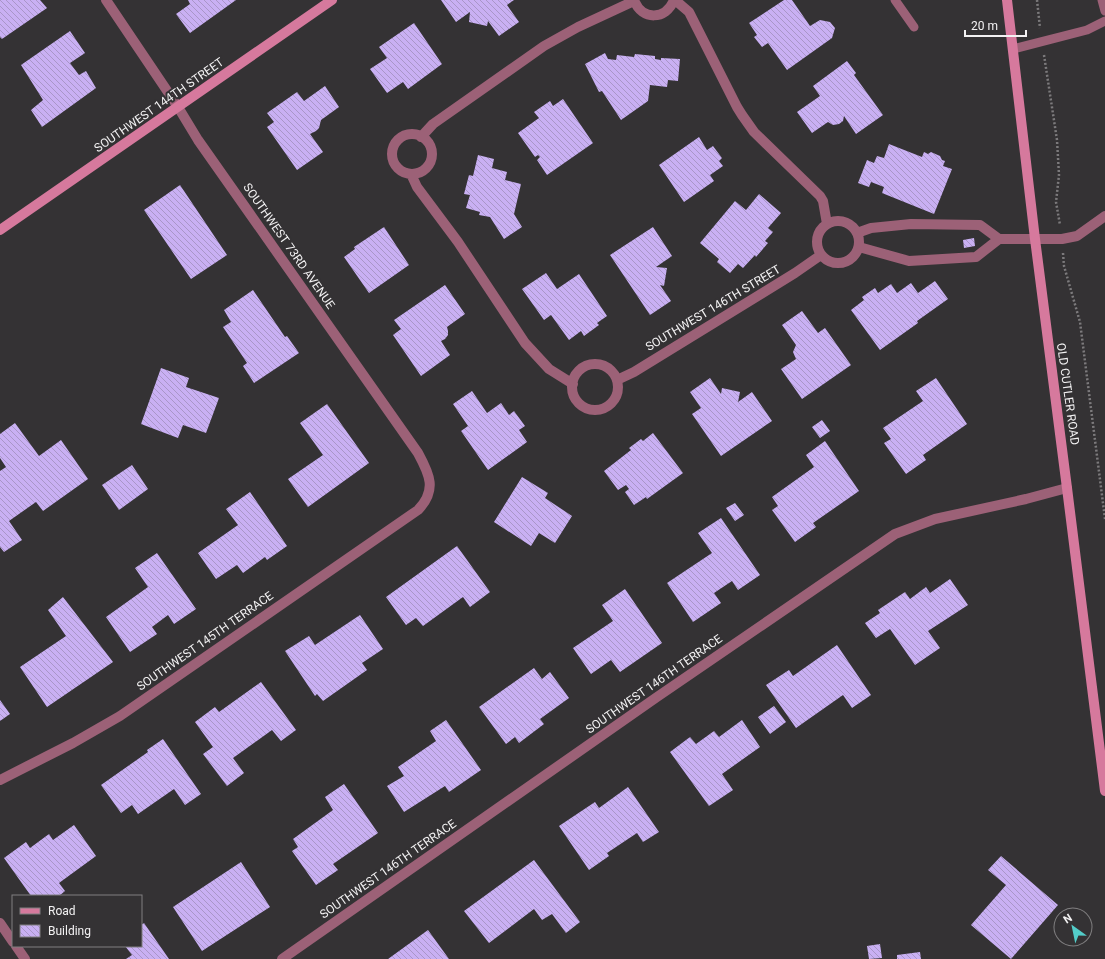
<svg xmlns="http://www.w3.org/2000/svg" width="1105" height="959" viewBox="0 0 1105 959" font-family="Roboto,sans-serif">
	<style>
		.building { fill: url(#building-back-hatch) }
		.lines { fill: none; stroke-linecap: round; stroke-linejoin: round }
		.path { stroke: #7c7a7c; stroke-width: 2.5; stroke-dasharray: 2 2; stroke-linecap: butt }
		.lane { stroke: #9c6177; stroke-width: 9 }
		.street { stroke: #9c6177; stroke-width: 10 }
		.secondary { stroke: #d6799d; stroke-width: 10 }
		.labels { text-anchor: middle; stroke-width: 4; stroke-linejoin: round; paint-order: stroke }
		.street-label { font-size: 12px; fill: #f3f2f3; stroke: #343234 }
	</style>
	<defs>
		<pattern id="building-back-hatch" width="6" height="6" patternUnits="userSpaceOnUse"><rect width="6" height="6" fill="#c9b0f3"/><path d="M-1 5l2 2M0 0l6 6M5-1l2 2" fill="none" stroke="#a996c8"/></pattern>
	</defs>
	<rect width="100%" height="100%" fill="#343234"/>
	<!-- building -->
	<path class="building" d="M0 0H40L47 8 2 39 0 37Z
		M188 0H236L190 33 176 14 190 4Z
		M441 0H514L507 5 519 22 499 36 488 21 487 26 469 22 470 12 456 22Z
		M784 0H792L810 26 820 20 830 22 835 28 832 38 787 70 768 43 762 47 754 37 757 35 749 23Z
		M414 23 442 64 408 89 403 82 387 93 370 69 387 58 379 47Z
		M70 31 85 53 70 63 79 75 86 71 96 88 42 127 31 110 43 100 21 65Z
		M605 53 608 59 616 60 617 55 634 57 635 54 655 56V59L661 60V58L680 59 678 81 668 80 667 87 650 85 648 101 621 120 602 91 599 92 585 64Z
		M847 61 856 73 854 75 883 115 856 134 844 116 843 121 839 124 833 125 828 122 812 133 797 112 820 96 813 86Z
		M325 86 339 107 321 120 319 128 316 131 310 134 323 152 297 170 267 127 274 122 267 113 297 92 304 101Z
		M563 99 593 143 547 175 537 160 540 157 538 155 535 157 518 133 539 118 534 112 550 101 553 106Z
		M699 137 707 150 713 146 722 158 719 161 723 166 710 175 714 181 684 202 659 165Z
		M889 144 922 157 924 152 928 154 931 152 940 156 942 160 945 161 943 166 952 169 934 214 882 193 884 187 871 182 869 187 858 183 867 160 874 163 877 156 884 158Z
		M478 155 494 159 492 168 507 172 505 180 521 184 514 214 522 227 504 239 490 217 479 215 480 212 466 208 470 195 464 194 469 175 473 176Z
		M180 185 227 255 191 279 144 210Z
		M759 194 781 213 768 228 773 232 765 241 768 243 756 257 755 255 743 268 738 264 730 273 717 262 719 259 700 243 735 201 746 210Z
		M384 227 409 265 369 293 344 257 355 249 354 247Z
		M653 227 672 256 656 267 667 268 664 286 660 285 671 301 650 315 610 255Z
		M974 238 975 246 964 248 963 240Z
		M546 273 557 289 579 274 607 316 597 323 599 325 584 336 581 331 569 340 551 315 544 320 522 289Z
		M935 281 948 299 917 321 918 323 880 350 851 310 864 300 862 297 875 288 878 293 891 284 897 293 911 283 918 293Z
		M445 285 465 314 447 327 448 331V335L445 339 441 341 450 355 421 376 393 335 401 329 394 320Z
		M253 290 285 337 287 336 299 353 254 383 243 366 247 363 223 327 231 322 224 310Z
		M802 311 818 333 825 328 851 365 802 399 781 369 796 359 793 352 796 345 782 325Z
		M161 368 189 378 186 387 219 398 206 433 183 425 178 438 141 424Z
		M710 378 721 394 722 388 740 392 738 402 752 392 772 421 721 456 692 414 701 408 690 392Z
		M936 378 967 424 923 455 926 460 906 474 884 443 891 439 883 428 923 401 916 391Z
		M472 391 487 413 501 403 509 415 514 411 525 426 519 430 527 442 488 470 461 431 468 426 453 404Z
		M327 404 369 463 308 507 288 479 323 455 300 423Z
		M822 420 830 431 820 438 812 427Z
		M15 423 39 456 61 440 88 479 43 511 36 502 9 521 22 540 4 552 0 547V471L6 467 0 458V434Z
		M653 433 683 473 647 499 646 497 634 505 625 492 629 489 626 485 618 490 604 471 631 450 629 448 641 439 643 441Z
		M825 441 859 491 813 523 816 527 795 542 772 510 778 506 772 497 814 467 806 455Z
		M132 465 148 489 119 510 102 485Z
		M522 477 548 493 545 498 572 516 555 543 539 533 531 546 494 522Z
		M250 492 287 546 267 560 265 557 243 573 237 565 216 579 198 553 238 525 226 509Z
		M735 503 744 515 735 521 726 508Z
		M721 518 760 575 738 590 732 581 714 593 721 603 693 622 667 583 712 553 698 533Z
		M457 546 490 592 470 607 463 597 423 626 416 618 406 625 386 597Z
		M157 553 196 609 174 624 168 615 152 627 157 634 130 652 106 617 148 587 135 568Z
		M950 579 968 605 928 631 940 648 915 665 890 629 876 638 865 623 880 613 878 610 905 592 910 599 926 587 930 593Z
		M625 589 662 643 620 672 611 660 591 674 573 648 613 621 602 605Z
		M63 597 113 662 47 707 20 667 66 636 48 610Z
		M360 615 383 649 362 663 367 670 323 701 317 694 315 696 285 651 309 636 315 645Z
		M837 645 871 695 852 708 843 695 796 728 766 685 789 670 793 676Z
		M534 668 542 679 550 672 569 698 540 719 544 724 519 743 515 737 506 744 479 707Z
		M261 682 296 730 281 741 272 730 233 758 244 773 227 786 203 754 213 747 195 722 215 707 219 712Z
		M0 700 10 714 0 721Z
		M774 706 786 722 770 734 758 717Z
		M446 720 481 770 449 792 445 786 404 812 387 786 404 776 398 767 436 741 430 731Z
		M742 720 760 747 722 774 733 790 709 806 670 752 690 737 696 744 714 731 719 737Z
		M163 739 201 794 185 805 174 789 138 814 132 805 121 813 101 785 148 752 147 750Z
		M344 784 378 833 333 864 338 870 316 885 292 851 298 847 293 839 333 810 325 797Z
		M628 787 659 832 643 842 637 833 607 853 609 856 589 870 559 826 595 802 599 808Z
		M74 825 96 856 59 883 65 891 59 896H31L4 858 26 842 30 848 49 834 53 840Z
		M1001 856 1058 905 1011 959 971 925 1006 885 988 870Z
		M534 860 580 922 566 933 552 914 542 920 534 909 489 943 464 911Z
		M241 862 270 907 202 951 173 907Z
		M144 923 169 959H126L132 955 125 946H141V925Z
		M428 930 449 959H388Z
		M880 944 882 958 869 959 867 946Z
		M920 952 921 959H897V955Z"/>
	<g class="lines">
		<!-- path -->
		<path class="path" d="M1037 0 1040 28
			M1044 55 1057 140 1059 175 1056 202 1060 225
			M1063 253 1064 266 1080 322 1105 519"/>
		<!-- lane -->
		<path class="lane" d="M895 0 914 27
			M1102 0 1105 11
			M1013 49 1087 30 1105 21"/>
		<!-- street -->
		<path class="street" d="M634 0C642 21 666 20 674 0
			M675 0 689 12 737 107 742 115 754 132 820 196 823 201 827 224
			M392 154a20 20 0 1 1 40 0a20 20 0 1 1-40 0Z
			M421 137 433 124 544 46 578 27 634 1
			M411 174 417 187 458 242 525 343 549 369 573 384
			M817 242a21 21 0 1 1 42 0a21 21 0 1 1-42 0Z
			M857 233 871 228 911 224 980 225 999 239H1062L1077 236 1105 216
			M859 247 909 261 976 257 999 239
			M572 387a23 23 0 1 1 46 0a23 23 0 1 1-46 0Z
			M617 380 634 372 795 273 821 255
			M0 780 73 743 120 716 418 510C437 490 430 475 418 453L198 140 178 107 106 0
			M0 923 13 942
			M16 946 25 959
			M282 959 657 697 895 534 935 519 1026 499 1067 488"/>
		<!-- secondary -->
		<path class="secondary" d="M1007 0 1035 239 1067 488 1105 791
			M0 230 332 0"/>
	</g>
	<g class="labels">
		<!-- street labels -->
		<g class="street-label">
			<text transform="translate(159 105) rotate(-35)" y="4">SOUTHWEST 144TH STREET</text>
			<text transform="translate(289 246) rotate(55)" y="4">SOUTHWEST 73RD AVENUE</text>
			<text transform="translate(713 308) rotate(-31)" y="4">SOUTHWEST 146TH STREET</text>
			<text transform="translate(1068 394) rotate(82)" y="4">OLD CUTLER ROAD</text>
			<text transform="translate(205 641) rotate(-35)" y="4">SOUTHWEST 145TH TERRACE</text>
			<text transform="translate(654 684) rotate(-35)" y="4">SOUTHWEST 146TH TERRACE</text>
			<text transform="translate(388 869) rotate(-35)" y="4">SOUTHWEST 146TH TERRACE</text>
		</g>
	</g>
	<!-- legend -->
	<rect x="12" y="895" width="130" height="52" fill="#343234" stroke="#807f80"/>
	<rect x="20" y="908" width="20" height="6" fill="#d6799d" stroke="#807f80"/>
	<text x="48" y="915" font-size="12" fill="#f3f2f3">Road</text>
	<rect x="20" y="925" width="20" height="12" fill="url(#building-back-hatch)" stroke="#807f80"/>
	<text x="48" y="935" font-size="12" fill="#f3f2f3">Building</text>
	<!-- north arrow -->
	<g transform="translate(1073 927) rotate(327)"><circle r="19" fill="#343234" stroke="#807f80"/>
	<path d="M0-3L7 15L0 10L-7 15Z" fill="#53cdc9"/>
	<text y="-6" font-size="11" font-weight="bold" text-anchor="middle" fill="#f3f2f3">N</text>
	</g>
	<!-- scale -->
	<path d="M965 30v6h61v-6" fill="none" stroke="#f3f2f3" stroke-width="2"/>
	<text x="971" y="30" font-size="12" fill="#f3f2f3" stroke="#343234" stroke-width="3" paint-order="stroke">20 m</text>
</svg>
